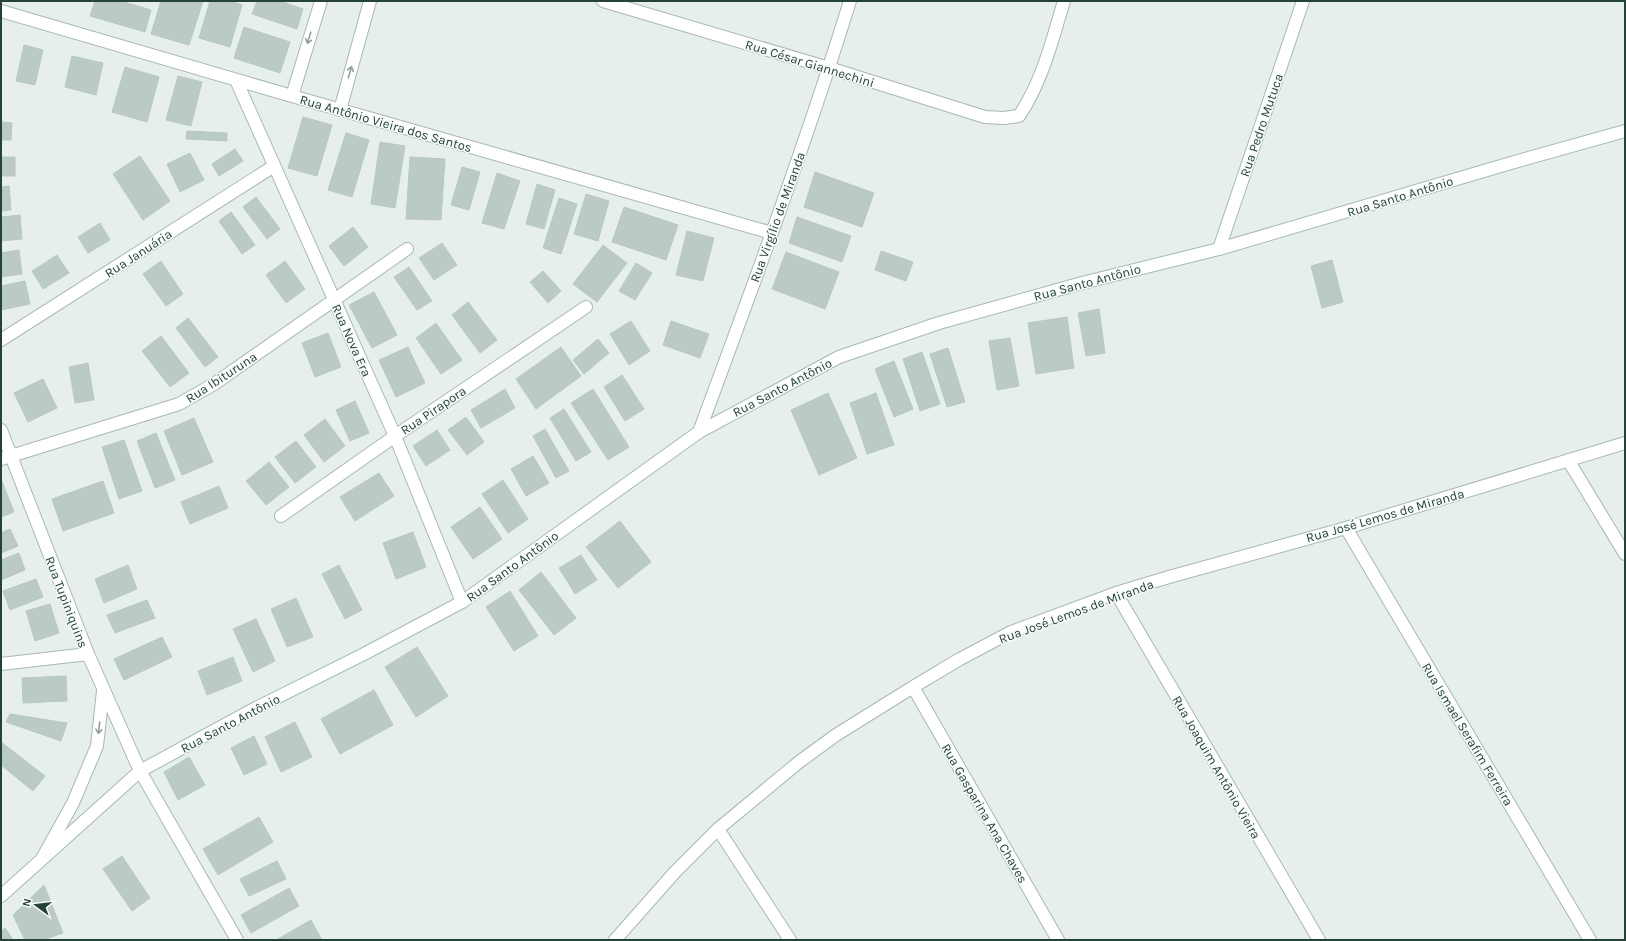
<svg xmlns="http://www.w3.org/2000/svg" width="1626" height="941" viewBox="0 0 1626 941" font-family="Karla,sans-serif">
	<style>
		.building { fill: #bbcac4; stroke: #b8c9c2 }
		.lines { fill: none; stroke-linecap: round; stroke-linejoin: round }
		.street-casing { stroke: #a8b8b2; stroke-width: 14 }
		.secondary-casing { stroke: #a4bbb3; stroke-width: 14 }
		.street { stroke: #fff; stroke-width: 12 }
		.secondary { stroke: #fff; stroke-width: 12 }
		.oneway { stroke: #92a09c }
		.labels { text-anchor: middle; stroke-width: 3; stroke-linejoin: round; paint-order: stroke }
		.street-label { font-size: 13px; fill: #24423a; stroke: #f7fbf9 }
	</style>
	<rect width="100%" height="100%" fill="#e6efeb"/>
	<!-- building -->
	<path class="building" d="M95 1H121L151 10 145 32 90 16Z
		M161 1H203L189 45 151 34Z
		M210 1H230L242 5 230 47 199 38Z
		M257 1H280L303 9 297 29 252 14Z
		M244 27 290 42 280 73 234 58Z
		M24 45 43 50 35 85 16 81Z
		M72 56 103 63 96 95 65 87Z
		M125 67 159 77 147 122 112 112Z
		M178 76 202 82 191 126 166 120Z
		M303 117 332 125 317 176 288 168Z
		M1 122 12 123 11 140H1Z
		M187 131 227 133V141L186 139Z
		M346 133 369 140 352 197 328 190Z
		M380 142 405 146 395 208 371 204Z
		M235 149 243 161 219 176 212 164Z
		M190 153 204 180 180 192 167 164Z
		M140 156 170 201 143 220 113 174Z
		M1 157H15V176H1Z
		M410 157 445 159 441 220 406 219Z
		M462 167 480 172 469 210 451 205Z
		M815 172 874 193 862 227 804 207Z
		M497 173 520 181 504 229 482 223Z
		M537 184 555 190 544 229 526 224Z
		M9 186 11 210 1 211V187Z
		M586 194 609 201 598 241 574 234Z
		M256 197 280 229 267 239 243 207Z
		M559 198 577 204 561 254 543 248Z
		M624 207 678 225 666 260 612 242Z
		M231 212 255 245 242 254 219 221Z
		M20 215 22 239 1 241V217Z
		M797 217 851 236 842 262 789 243Z
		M100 223 110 240 88 253 78 237Z
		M353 227 368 247 344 266 329 246Z
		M687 231 714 238 703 281 676 275Z
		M442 243 457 265 434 280 419 258Z
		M603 245 627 263 597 302 573 284Z
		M19 250 22 274 1 277V253Z
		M881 251 913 262 906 281 875 270Z
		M786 252 839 272 825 309 772 289Z
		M57 255 69 273 43 289 32 271Z
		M1332 260 1343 302 1322 308 1311 266Z
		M161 261 183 294 166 306 143 274Z
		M285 261 305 289 286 303 266 275Z
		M636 263 652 273 635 300 619 291Z
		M409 267 432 301 417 310 394 277Z
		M543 271 561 291 548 303 530 282Z
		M25 281 30 304 1 310V286Z
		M374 292 397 335 372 348 349 305Z
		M468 302 497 340 480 353 452 315Z
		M1099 309 1105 353 1086 356 1078 313Z
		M1067 317 1074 368 1036 374 1028 323Z
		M188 318 218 357 205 367 176 328Z
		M631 321 650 351 629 365 610 334Z
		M671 321 709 334 700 358 663 345Z
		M436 323 462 360 441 374 416 338Z
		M328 333 341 367 315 377 302 343Z
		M161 336 189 373 170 387 142 351Z
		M1010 338 1019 386 997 390 989 341Z
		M598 339 609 353 584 374 573 360Z
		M408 347 425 383 396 397 379 360Z
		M561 347 581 376 536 409 516 379Z
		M948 348 965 402 947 407 930 354Z
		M922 352 940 404 920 411 903 359Z
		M894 361 913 409 894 417 875 369Z
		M88 363 94 400 75 403 69 367Z
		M622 375 644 409 625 421 604 387Z
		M43 379 57 408 28 422 14 393Z
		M505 389 515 408 481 428 471 410Z
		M593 389 629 447 608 460 571 403Z
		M828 393 857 458 819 475 791 410Z
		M876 393 894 445 867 454 850 403Z
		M355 401 369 433 350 441 336 410Z
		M564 409 591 452 576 461 550 418Z
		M466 417 484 442 467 455 448 430Z
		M194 418 213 462 182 475 164 431Z
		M325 419 345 446 324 462 304 435Z
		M545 429 569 471 556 478 533 436Z
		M437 430 450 450 426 466 413 446Z
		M156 433 175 480 155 488 137 441Z
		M124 440 142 491 119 499 102 447Z
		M296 441 316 467 295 483 275 457Z
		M533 456 549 483 526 496 511 469Z
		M269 462 289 487 266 505 246 481Z
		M379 473 394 496 355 521 340 497Z
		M1 479 14 512 1 517Z
		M503 480 528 519 508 533 482 494Z
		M103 481 114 513 63 531 52 499Z
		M219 486 228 508 190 524 181 502Z
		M480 507 502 539 473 559 451 527Z
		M620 521 651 562 618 588 586 547Z
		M10 529 18 546 1 553V533Z
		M413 532 426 567 396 579 383 543Z
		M19 553 25 570 1 580V560Z
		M581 555 597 580 575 594 559 568Z
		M128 565 137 589 104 603 95 579Z
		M339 565 362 610 345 619 322 574Z
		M541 572 576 618 554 635 519 590Z
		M36 579 43 597 10 610 3 591Z
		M510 591 538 636 514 651 486 607Z
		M296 598 313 637 287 647 271 609Z
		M147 600 155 618 115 633 107 615Z
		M50 604 59 633 35 641 26 611Z
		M256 619 275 661 253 672 233 629Z
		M162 637 172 657 124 680 114 659Z
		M417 647 448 696 416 717 385 667Z
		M233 657 242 681 207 695 198 671Z
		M66 676 67 701 23 703 22 678Z
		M374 690 393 725 340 754 321 719Z
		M10 714 67 723 61 741 6 722Z
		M295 722 312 757 281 772 265 737Z
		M254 736 267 764 244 775 231 748Z
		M1 742 45 776 33 791 1 765Z
		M189 757 205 785 178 800 164 772Z
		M259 817 273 842 218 875 203 849Z
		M122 856 150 898 132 911 103 869Z
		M277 861 286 879 249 896 240 879Z
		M44 885 63 933 43 940H25L13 915Z
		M289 888 299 906 251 933 241 915Z
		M311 920 322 940H276Z
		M5 928 13 940H1V931Z"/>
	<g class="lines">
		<defs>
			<path id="street" d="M603 1 829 68 985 117 1004 118 1019 116C1042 82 1052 41 1064 1
				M1 11 292 96 772 233
				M236 80 395 436 462 602
				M292 96 321 1
				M340 110 370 1
				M1219 249 1303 1
				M1 340 274 166
				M1 430 88 654 140 771 237 940
				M699 432C752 289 805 146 850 1
				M1 459 179 404 214 384 407 249
				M1568 460 1625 554
				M281 516 395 436 586 307
				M1346 528 1590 940
				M1116 593 1319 940
				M1 664 88 654
				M913 687 1058 940
				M718 829 790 940
				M43 857 73 803 97 746 103 691
				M615 940 675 872 718 829 799 762 836 735 913 687 960 659 1011 632 1116 593 1169 577 1346 528 1625 443"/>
			<path id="secondary" d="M1 896 140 771 254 709 364 654 462 602 699 432 839 357 939 323 1082 283 1219 249 1511 163 1625 131"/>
		</defs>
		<!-- street casing -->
		<use href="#street" class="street-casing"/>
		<!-- secondary casing -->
		<use href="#secondary" class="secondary-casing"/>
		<!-- street -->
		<use href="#street" class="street"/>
		<!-- secondary -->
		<use href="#secondary" class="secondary"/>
	</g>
	<!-- one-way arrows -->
	<defs><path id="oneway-shaft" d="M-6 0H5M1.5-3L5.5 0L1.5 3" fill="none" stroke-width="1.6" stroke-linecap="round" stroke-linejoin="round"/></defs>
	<g class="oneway">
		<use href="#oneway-shaft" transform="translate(309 38) rotate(107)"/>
		<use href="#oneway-shaft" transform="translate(350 72) rotate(-74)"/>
		<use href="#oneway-shaft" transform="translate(99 728) rotate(97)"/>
	</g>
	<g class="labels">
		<!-- street labels -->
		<g class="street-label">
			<text transform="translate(810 63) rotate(17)" y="5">Rua César Giannechini</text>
			<text transform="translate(386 123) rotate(16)" y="5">Rua Antônio Vieira dos Santos</text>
			<text transform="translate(1261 125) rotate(-71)" y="5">Rua Pedro Mutuca</text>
			<text transform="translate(1400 196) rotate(-17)" y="5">Rua Santo Antônio</text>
			<text transform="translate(777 217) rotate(-70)" y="5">Rua Virgílio de Miranda</text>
			<text transform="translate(138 253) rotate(-33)" y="5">Rua Januária</text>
			<text transform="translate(1087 282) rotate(-15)" y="5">Rua Santo Antônio</text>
			<text transform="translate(352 340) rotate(66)" y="5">Rua Nova Era</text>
			<text transform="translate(221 377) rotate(-33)" y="5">Rua Ibituruna</text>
			<text transform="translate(782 387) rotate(-28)" y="5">Rua Santo Antônio</text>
			<text transform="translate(433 410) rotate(-34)" y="5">Rua Pirapora</text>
			<text transform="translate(1385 515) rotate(-16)" y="5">Rua José Lemos de Miranda</text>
			<text transform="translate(512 566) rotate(-36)" y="5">Rua Santo Antônio</text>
			<text transform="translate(67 602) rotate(69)" y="5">Rua Tupiniquins</text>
			<text transform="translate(1076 611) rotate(-20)" y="5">Rua José Lemos de Miranda</text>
			<text transform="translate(230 723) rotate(-28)" y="5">Rua Santo Antônio</text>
			<text transform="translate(1468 734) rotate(59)" y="5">Rua Ismael Serafim Ferreira</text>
			<text transform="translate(1217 767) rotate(60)" y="5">Rua Joaquim Antônio Vieira</text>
			<text transform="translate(985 813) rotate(60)" y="5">Rua Gasparina Ana Chaves</text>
		</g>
	</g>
	<!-- border -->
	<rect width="1626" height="941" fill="none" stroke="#24423a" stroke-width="4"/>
	<!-- north arrow -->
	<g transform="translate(36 905) rotate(285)" stroke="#f7fbf9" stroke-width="3" paint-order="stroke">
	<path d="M0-3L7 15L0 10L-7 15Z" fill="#24423a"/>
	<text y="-6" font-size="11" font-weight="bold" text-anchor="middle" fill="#24423a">N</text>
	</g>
</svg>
